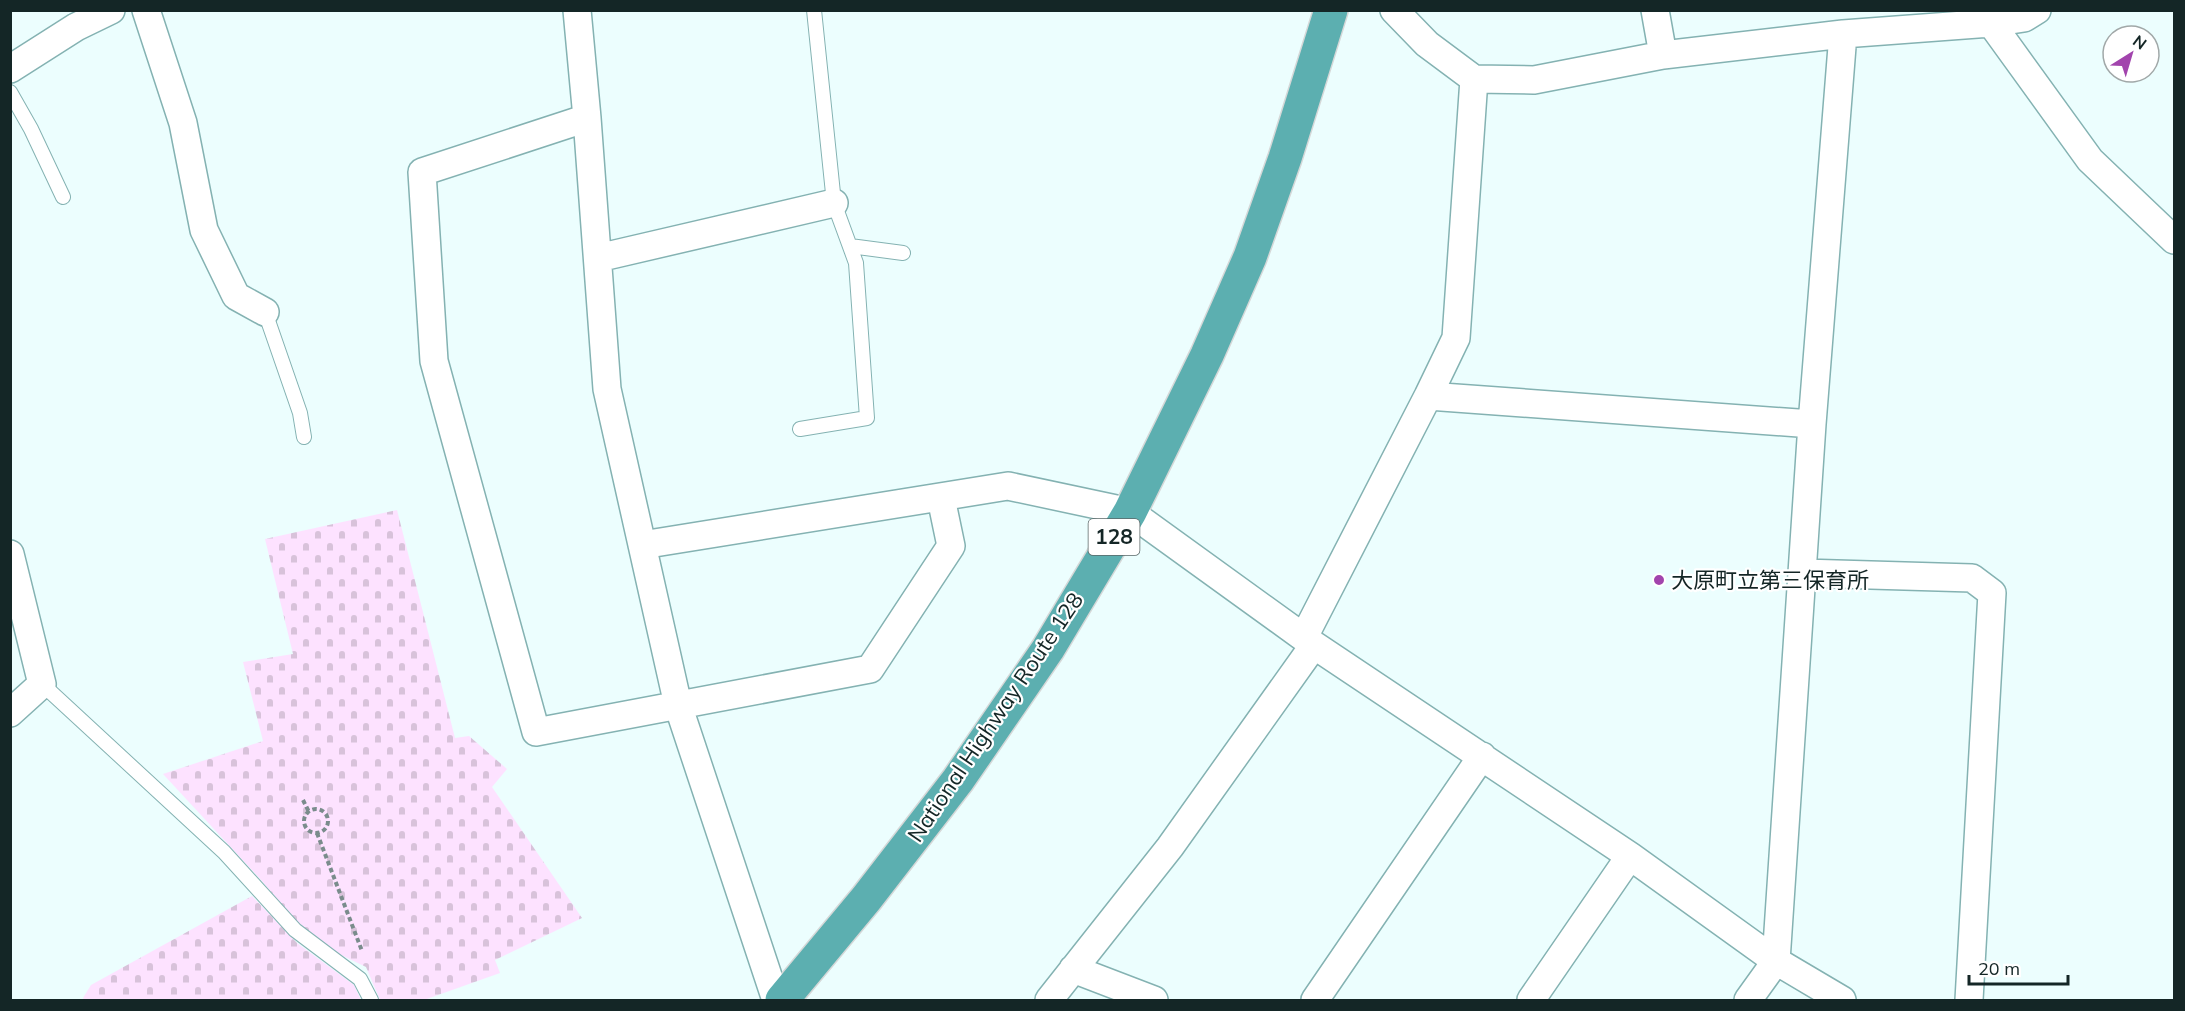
<svg xmlns="http://www.w3.org/2000/svg" width="2185" height="1011" viewBox="0 0 2185 1011" font-family="Mulish,'Noto Sans JP',sans-serif">
	<style>
		.cemetery { fill: url(#cemetery-stones) }
		.lines { fill: none; stroke-linecap: round; stroke-linejoin: round }
		.service-casing { stroke: #84b2b2; stroke-width: 16 }
		.minor-casing { stroke: #84b2b2; stroke-width: 30 }
		.trunk-casing { stroke: #d5d8d8; stroke-width: 36 }
		.path { stroke: #7a8c8c; stroke-width: 4; stroke-dasharray: 4.5 3; stroke-linecap: butt }
		.service { stroke: #fff; stroke-width: 14 }
		.minor { stroke: #fff; stroke-width: 27 }
		.trunk { stroke: #5cafb0; stroke-width: 33 }
		.poi-dot { fill: #a244ad; stroke: #fff; stroke-width: 2 }
		.labels { text-anchor: middle; stroke-width: 4.5; stroke-linejoin: round; paint-order: stroke }
		.shield { fill: #fff; stroke: #5a6767; stroke-width: 1.5 }
		.shield-label { font-size: 21px; font-weight: bold; fill: #142626 }
		.poi-label { font-size: 22px; fill: #142626; stroke: #fff; text-anchor: start }
		.street-label { font-size: 22px; fill: #142626; stroke: #fff }
	</style>
	<defs>
		<pattern id="cemetery-stones" width="16" height="16" patternUnits="userSpaceOnUse" patternTransform="scale(1.5)"><rect width="16" height="16" fill="#fde2ff"/><path d="M2 7V4a2 2 0 0 1 4 0v3zM10 15v-3a2 2 0 0 1 4 0v3z" fill="#d8c2da"/></pattern>
	</defs>
	<rect width="100%" height="100%" fill="#ecfefe"/>
	<!-- cemetery -->
	<path class="cemetery" d="M397 510 455 738 469 736 507 769 492 787 582 918 495 960 500 973 424 1000H380L366 967 337 953 297 923 261 880 163 774 263 741 243 662 293 654 265 539Z
		M252 896 297 943 354 985 361 1000H84L83 998 91 985Z"/>
	<g class="lines">
		<defs>
			<path id="service" d="M10 92 31 129 63 197
				M850 246 903 253
				M265 312 300 413 304 437
				M800 429 867 418 856 263 834 203 814 10
				M42 684 224 852 295 930 360 979 371 1000"/>
			<path id="minor" d="M146 10 183 123 204 230 236 296 265 312
				M577 10 587 118 607 389 678 705 776 1000
				M1394 10 1427 44 1474 79 1534 80 1663 55 1843 34 1991 23 2024 18 2037 10
				M1655 10 1663 55
				M1991 23 2090 160 2174 240
				M10 69 76 27 111 10
				M587 118 422 172 434 361 536 732 870 669 951 546 941 498
				M598 258 834 203
				M1428 396 1812 424
				M642 545 1008 486 1130 512 1314 645 1630 856 1776 961 1842 1000
				M10 554 42 684 10 713
				M1803 573 1972 578 1992 593 1969 1000
				M1304 637 1428 396 1456 338 1474 79
				M1073 969 1154 1000
				M1049 1000 1170 847 1314 645
				M1315 1000 1482 756
				M1531 1000 1630 856
				M1748 1000 1776 961 1812 424 1843 34"/>
			<path id="trunk" d="M782 1000 866 899 958 780 1048 649 1130 512 1207 355 1250 257 1285 158 1331 10"/>
		</defs>
		<!-- service casing -->
		<use href="#service" class="service-casing"/>
		<!-- minor casing -->
		<use href="#minor" class="minor-casing"/>
		<!-- trunk casing -->
		<use href="#trunk" class="trunk-casing"/>
		<!-- path -->
		<path class="path" d="M303 800 309 812
			M304 821a12 12 0 1 1 24 0a12 12 0 1 1-24 0Z
			M317 833 362 951"/>
		<!-- service -->
		<use href="#service" class="service"/>
		<!-- minor -->
		<use href="#minor" class="minor"/>
		<!-- trunk -->
		<use href="#trunk" class="trunk"/>
	</g>
	<!-- markers -->
	<circle class="poi-dot" cx="1659" cy="580" r="6"/>
	<g class="labels">
		<!-- shield labels -->
		<rect class="shield" x="1088.5" y="519" width="51" height="36" rx="4.5"/>
		<g class="shield-label">
			<text x="1114" y="544">128</text>
		</g>
		<!-- poi labels -->
		<g class="poi-label">
			<text x="1671" y="588">大原町立第三保育所</text>
		</g>
		<!-- street labels -->
		<g class="street-label">
			<text transform="translate(995 717) rotate(-56)" y="8">National Highway Route 128</text>
		</g>
	</g>
	<!-- border -->
	<rect width="2185" height="1011" fill="none" stroke="#142626" stroke-width="24"/>
	<!-- north arrow -->
	<g transform="translate(2131 54) rotate(37)"><circle r="28" fill="#ffffff" stroke="#a1a8a8" stroke-width="1.5"/>
	<path d="M0-4.5L10 22L0 15L-10 22Z" fill="#a244ad"/>
	<text y="-9" font-size="16" font-weight="bold" text-anchor="middle" fill="#142626">N</text>
	</g>
	<!-- scale -->
	<path d="M1969 975v9h99v-9" fill="none" stroke="#142626" stroke-width="3"/>
	<text x="1978" y="975" font-size="18" fill="#142626" stroke="#ffffff" stroke-width="4.5" paint-order="stroke">20 m</text>
</svg>
